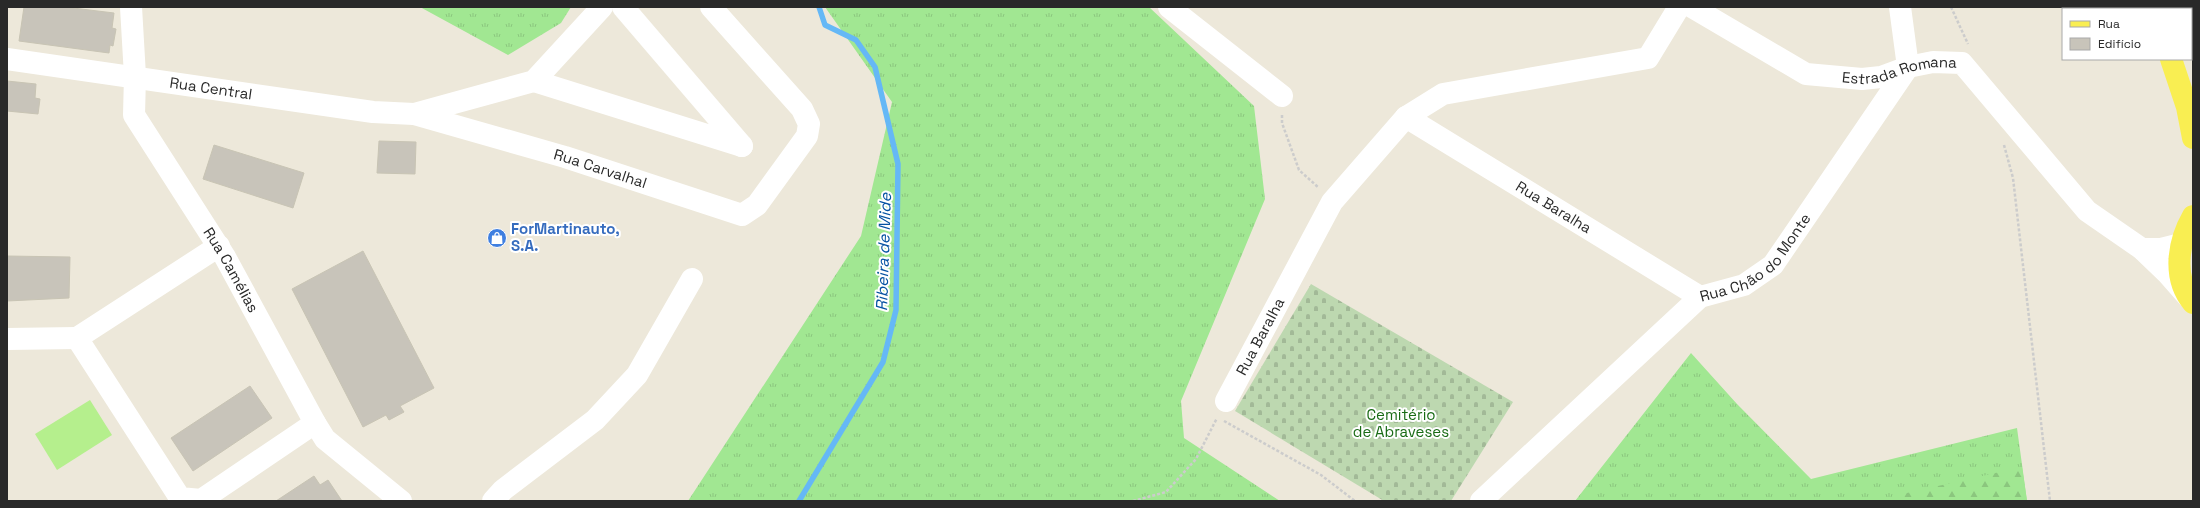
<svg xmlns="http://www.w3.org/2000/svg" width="2200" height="508" viewBox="0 0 2200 508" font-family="'Space Grotesk',sans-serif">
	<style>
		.grass { fill: url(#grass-tufts) }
		.forest { fill: url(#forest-firs) }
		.cemetery { fill: url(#cemetery-stones) }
		.pitch { fill: #b5ef8d }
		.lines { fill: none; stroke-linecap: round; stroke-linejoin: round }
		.stream { stroke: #65b8f6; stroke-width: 5.5 }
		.building { fill: #c8c4ba; stroke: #c8c4b4 }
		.path { stroke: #ccc; stroke-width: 2.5; stroke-dasharray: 3 2; stroke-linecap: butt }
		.minor { stroke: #fff; stroke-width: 22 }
		.major { stroke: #f9ee52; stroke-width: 22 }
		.labels { text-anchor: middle; stroke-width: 4; stroke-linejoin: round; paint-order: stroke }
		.street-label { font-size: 15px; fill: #292929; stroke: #fff }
		.shop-label { font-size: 15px; font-weight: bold; fill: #366cbe; stroke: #fff; text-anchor: start }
		.park-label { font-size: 15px; fill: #196b15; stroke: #fff }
		.water-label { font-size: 16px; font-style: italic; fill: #0552a2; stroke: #fff }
	</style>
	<defs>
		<pattern id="grass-tufts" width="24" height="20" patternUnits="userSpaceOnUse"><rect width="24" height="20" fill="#a1e792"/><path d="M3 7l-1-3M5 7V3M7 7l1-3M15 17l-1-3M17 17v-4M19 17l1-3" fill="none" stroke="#8bc67e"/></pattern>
		<pattern id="forest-firs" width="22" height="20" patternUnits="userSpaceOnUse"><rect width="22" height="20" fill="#a1e792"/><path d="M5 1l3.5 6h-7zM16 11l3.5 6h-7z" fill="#8bc67e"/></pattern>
		<pattern id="cemetery-stones" width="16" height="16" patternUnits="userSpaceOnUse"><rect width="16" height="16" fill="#bdd8b0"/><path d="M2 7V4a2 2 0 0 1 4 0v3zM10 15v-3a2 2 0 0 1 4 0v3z" fill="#a2b997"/></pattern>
	</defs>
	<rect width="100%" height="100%" fill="#ede8da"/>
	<!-- grass -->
	<path class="grass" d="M420 7H571L561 23 508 55Z
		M825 7H1149L1254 106 1265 199 1181 401 1184 438 1280 501H688L861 236 892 102Z
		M1691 353 1737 404 1811 479 2017 428 2027 501H1575Z"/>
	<!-- forest -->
	<path class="forest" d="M2022 467 2027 501H1893L1898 495Z"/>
	<!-- cemetery -->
	<path class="cemetery" d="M1311 284 1513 402 1451 501H1384L1235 411Z"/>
	<!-- pitch -->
	<path class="pitch" d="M90 400 112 435 57 470 35 434Z"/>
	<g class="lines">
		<!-- stream -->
		<path class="stream" d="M799 501 883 362 896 310 898 164 875 67 856 40 825 25 819 7"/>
	</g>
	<!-- building -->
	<path class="building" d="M24 7H65L114 13 112 28 116 29 113 46 110 45 109 53 19 41Z
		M7 81 36 84 35 98 40 99 38 114 7 111Z
		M379 141 416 142 415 174 377 173Z
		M214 145 304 173 293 208 203 179Z
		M363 251 434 388 400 406 404 412 389 420 386 415 363 427 292 289Z
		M7 256 70 257 69 298 7 301Z
		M250 386 272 418 193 471 171 438Z
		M314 476 320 485 328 480 342 501H276Z"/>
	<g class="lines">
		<!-- path -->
		<path class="path" d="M1951 7 1968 44
			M1282 115V123L1299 170 1319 188
			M2004 145 2013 178 2050 501
			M1224 421 1321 475 1355 501
			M1133 501 1166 492 1196 459 1217 418"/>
		<!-- minor -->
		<g class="minor">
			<path id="s1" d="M131 7 135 76 134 115 225 257 315 423 325 439 401 501"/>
			<path d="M623 7 742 146"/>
			<path d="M1169 7 1282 96"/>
			<path id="s2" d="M1692 7 1806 74 1862 79 1881 77 1908 67 1933 62 1962 63 2087 211 2142 249 2167 273 2189 298"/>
			<path id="s3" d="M7 59 373 112 414 114 565 157 742 215 757 205 807 136 809 124 802 109 711 7"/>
			<path d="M534 81 742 146"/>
			<path d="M414 114 534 81 602 7"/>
			<path id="s4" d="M1406 117 1700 297"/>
			<path d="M219 246 77 338 180 498 201 500 315 423"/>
			<path d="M2142 249H2161L2181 244"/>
			<path d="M7 339 77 338"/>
			<path id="s5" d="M1226 401 1332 202 1406 117 1443 94 1648 58 1679 7"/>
			<path d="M493 501 503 490 595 420 637 375 692 279"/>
			<path id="s6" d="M1481 501 1700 297 1744 285 1773 265 1908 67 1900 7"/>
		</g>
		<!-- major -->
		<path class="major" d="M2151 7 2152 9
			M2179 7 2180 9
			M2191 39 2193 44
			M2171 59 2187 107 2193 138
			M2193 216C2178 242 2172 278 2193 303"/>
	</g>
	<!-- icons -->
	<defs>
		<symbol id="shop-disc" viewBox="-11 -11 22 22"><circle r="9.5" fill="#3f7fe0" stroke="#fff"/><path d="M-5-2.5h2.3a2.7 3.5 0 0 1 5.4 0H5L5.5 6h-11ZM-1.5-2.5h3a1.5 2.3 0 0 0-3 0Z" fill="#fff"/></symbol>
	</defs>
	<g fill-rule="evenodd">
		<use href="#shop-disc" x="486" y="227" width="22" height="22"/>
	</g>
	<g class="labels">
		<!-- street labels -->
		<g class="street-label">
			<text dy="5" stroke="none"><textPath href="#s2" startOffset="227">Estrada Romana</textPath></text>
			<text dy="5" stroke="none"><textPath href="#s3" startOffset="206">Rua Central</textPath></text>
			<text dy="5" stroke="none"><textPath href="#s3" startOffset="605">Rua Carvalhal</textPath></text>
			<text dy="5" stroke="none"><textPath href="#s4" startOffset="173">Rua Baralha</textPath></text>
			<text dy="5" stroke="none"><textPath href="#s6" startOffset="370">Rua Chão do Monte</textPath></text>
			<text dy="5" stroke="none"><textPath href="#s1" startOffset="291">Rua Camélias</textPath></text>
			<text dy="5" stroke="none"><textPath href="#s5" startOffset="73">Rua Baralha</textPath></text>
		</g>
		<!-- shop labels -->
		<g class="shop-label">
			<text x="511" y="234">ForMartinauto,<tspan x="511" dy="17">S.A.</tspan></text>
		</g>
		<!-- park labels -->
		<g class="park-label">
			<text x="1401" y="420">Cemitério<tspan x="1401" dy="17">de Abraveses</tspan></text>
		</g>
		<!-- water labels -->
		<g class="water-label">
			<text transform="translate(883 252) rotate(-88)" y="6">Ribeira de Mide</text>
		</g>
	</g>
	<!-- border -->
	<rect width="2200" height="508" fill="none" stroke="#292929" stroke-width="16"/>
	<!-- legend -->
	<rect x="2062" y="8" width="130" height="52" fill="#ffffff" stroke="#a9a9a9"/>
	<rect x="2070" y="21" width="20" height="6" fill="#f9ee52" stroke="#a9a9a9"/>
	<text x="2098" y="28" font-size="12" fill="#292929">Rua</text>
	<rect x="2070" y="38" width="20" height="12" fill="#c8c4ba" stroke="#a9a9a9"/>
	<text x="2098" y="48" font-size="12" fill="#292929">Edifício</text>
</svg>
